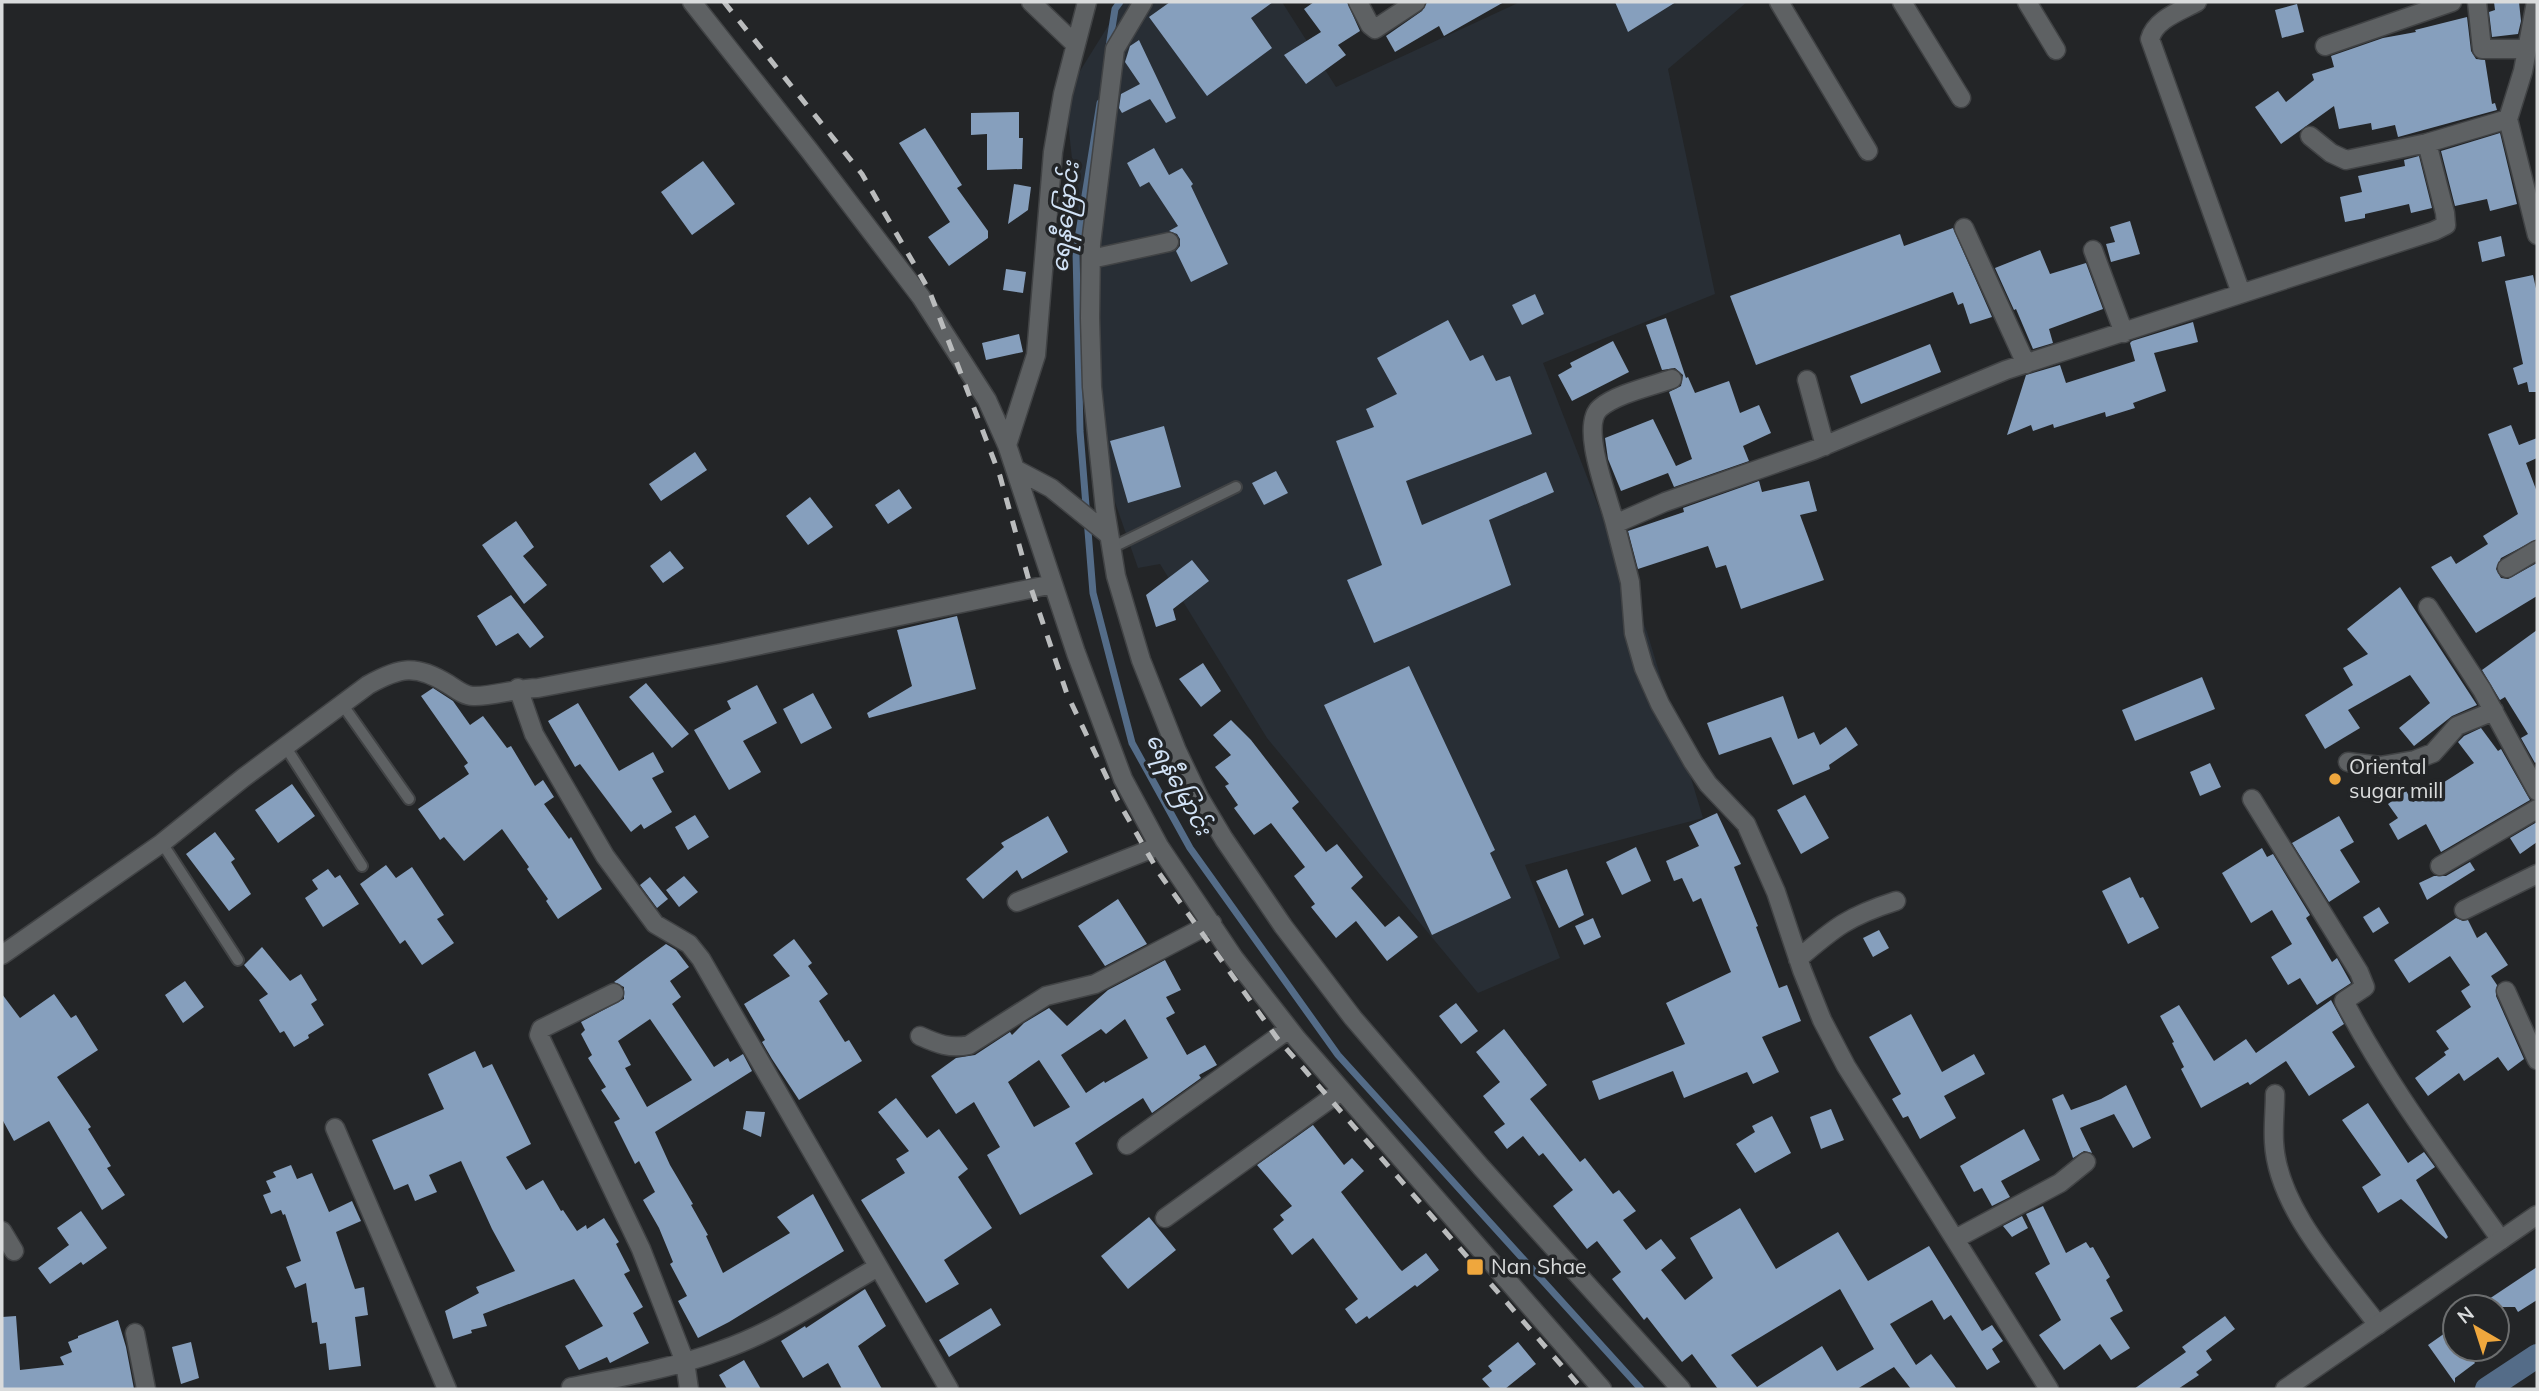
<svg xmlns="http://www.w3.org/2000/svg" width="2539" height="1391" viewBox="0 0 2539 1391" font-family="Mulish,'Noto Sans Myanmar',sans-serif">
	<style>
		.built { fill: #282e35 }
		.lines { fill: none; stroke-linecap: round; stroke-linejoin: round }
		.stream { stroke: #546c88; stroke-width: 7 }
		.canal { stroke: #546c88; stroke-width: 24 }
		.building { fill: #869fbd; fill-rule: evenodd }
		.service-casing { stroke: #414345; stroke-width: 14 }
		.minor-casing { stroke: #414345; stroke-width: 21 }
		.tertiary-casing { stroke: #414345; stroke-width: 21 }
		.service { stroke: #5e6163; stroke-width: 10 }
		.minor { stroke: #5e6163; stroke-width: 18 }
		.tertiary { stroke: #5e6163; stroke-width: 18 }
		.rail { stroke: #babcbd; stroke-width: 5; stroke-dasharray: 12 12; stroke-linecap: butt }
		.poi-dot { fill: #efa73d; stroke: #232527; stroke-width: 2.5 }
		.labels { text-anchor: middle; stroke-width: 7; stroke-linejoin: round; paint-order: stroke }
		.poi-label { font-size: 21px; fill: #d9dbdc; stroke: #232527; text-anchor: start }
		.water-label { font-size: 23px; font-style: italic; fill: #d1e2f6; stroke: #232527 }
	</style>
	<rect width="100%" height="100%" fill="#232527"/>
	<!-- built -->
	<path class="built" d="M1123 2H1282L1336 87 1520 2H1747L1668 69 1715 294 1543 363 1647 632 1703 818 1525 865 1560 958 1478 993 1267 738 1160 564 1138 568 1089 428 1084 268 1065 95Z"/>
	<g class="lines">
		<!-- stream -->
		<path class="stream" d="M1109 47 1115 9 1120 2
			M1100 103 1076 251 1080 431 1093 593 1132 743 1190 848 1338 1055 1641 1389"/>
		<!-- canal -->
		<path class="canal" d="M2487 1389 2537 1356"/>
	</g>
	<!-- building -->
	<path class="building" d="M1170 2H1273L1251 18 1272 48 1207 96 1149 17Z
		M1314 2H1347L1360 31 1338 45 1346 55 1306 84 1284 55 1321 32 1304 9Z
		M1427 2H1504L1444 36 1439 26 1395 52 1386 36 1422 11Z
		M1615 2H1676L1628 32Z
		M2494 2H2519L2521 21 2518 34 2492 37 2489 12 2495 10Z
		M2297 4 2304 32 2282 38 2275 10Z
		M2467 17 2471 51 2476 59 2485 60 2492 104 2495 103 2497 110 2398 137 2395 125 2372 130 2371 123 2339 129 2334 106 2281 144 2255 107 2278 91 2286 102 2314 80 2312 74 2334 67 2331 56 2383 38 2416 32 2415 30Z
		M1139 40 1176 118 1166 123 1150 99 1122 113 1119 108 1121 94 1140 84 1125 62 1130 46Z
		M1019 112V138H1023L1022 169 987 170V134L971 135V113Z
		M925 128 962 185 957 188 988 231V238L949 266 928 237 950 222 899 143Z
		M2500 133 2517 204 2490 211 2487 199 2455 206 2441 151Z
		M1154 148 1169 175 1182 168 1193 184 1191 186 1228 264 1191 282 1176 251 1180 246V239L1177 234 1169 231 1178 226 1149 182 1140 187 1127 163Z
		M2419 156 2432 208 2411 213 2409 204 2365 214V218L2345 222 2340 197 2362 192 2358 176 2405 166 2404 160Z
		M703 161 735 204 692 235 661 192Z
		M1014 184 1031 187 1028 210 1008 224Z
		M2130 221 2140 254 2111 262 2106 244 2115 242 2110 227Z
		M1953 228 1992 317 1970 324 1963 303 1958 305 1953 292 1756 365 1730 296 1900 234 1904 246Z
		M2501 236 2505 256 2482 262 2478 242Z
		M2040 250 2050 274 2086 263 2103 309 2049 329 2053 343 2033 349 2016 309 2014 310 1995 268Z
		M1006 269 1026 272 1023 293 1003 290Z
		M2533 275 2537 293V392H2529L2527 382 2518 385 2513 368 2523 364 2505 281Z
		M1535 294 1544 314 1522 325 1512 305Z
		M1666 318 1686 378 1688 377 1695 393 1729 381 1740 413 1759 405 1771 433 1743 446 1749 461 1674 487 1668 473 1621 491 1608 459 1605 438 1653 419 1676 466 1692 459 1669 392 1681 386 1683 375 1675 368 1662 370 1646 325Z
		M1448 320 1470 361 1483 355 1496 381 1510 376 1532 434 1406 481 1422 525 1546 472 1554 492 1489 520 1511 585 1374 643 1347 580 1382 565 1336 441 1374 427 1366 409 1397 394 1377 358Z
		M2193 322 2198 342 2154 353 2166 391 2133 403 2135 408 2106 417 2105 412 2054 428 2053 424 2033 431 2031 425 2007 435 2026 375 2060 365 2066 383 2135 361 2130 343 2132 341Z
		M1019 334 1023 352 986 360 982 343Z
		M1613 341 1629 372 1572 401 1558 375 1572 367 1570 363Z
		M1930 344 1941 372 1861 404 1850 376Z
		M2511 425 2519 445 2537 438V458L2526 463 2537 492V539L2501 558 2496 569 2501 578 2508 579 2537 563V596L2476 633 2431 567 2451 556 2456 564 2488 544 2483 536 2518 514 2488 434Z
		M1164 426 1181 487 1128 503 1110 441Z
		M695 452 707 470 661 501 649 484Z
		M1276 471 1288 493 1264 505 1252 483Z
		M1759 481 1762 492 1809 481 1817 511 1800 515 1824 580 1741 609 1726 565 1716 568 1708 546 1638 569 1628 531 1684 512 1683 508Z
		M899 489 912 508 888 524 875 505Z
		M810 497 833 527 808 545 786 516Z
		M516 521 534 547 523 556 547 585 524 604 482 545Z
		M670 551 684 568 663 583 650 566Z
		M1192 560 1209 581 1173 609 1176 620 1156 627 1146 595Z
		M2400 587 2477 705 2452 716 2414 746 2399 728 2430 703 2410 675 2348 710 2360 728 2325 749 2305 715 2353 685 2343 668 2368 654 2347 629Z
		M511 595 544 637 530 648 518 633 496 646 477 616Z
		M957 616 976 689 869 718 867 713 912 686 897 630Z
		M2537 630V761L2535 763 2521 738 2528 734 2505 697 2500 700 2482 670Z
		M1203 663 1221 691 1201 707 1179 679Z
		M1409 666 1495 850 1490 853 1511 898 1432 935 1324 705Z
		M2202 677 2215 709 2135 741 2122 710Z
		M646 683 689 734 672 748 629 697Z
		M757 685 777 723 743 741 761 772 729 790 694 730 731 709 727 701Z
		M433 688 453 701 470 725 483 716 507 748 511 746 535 786 543 780 554 797 544 804 569 839 571 837 602 889 558 919 546 901 548 899 527 869 529 867 502 829 464 861 444 837 440 840 418 809 469 774 464 766 468 763 421 696Z
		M813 693 832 728 801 744 783 709Z
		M1783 696 1798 739 1814 732 1820 745 1846 727 1858 745 1829 765 1830 769 1793 785 1771 737 1719 755 1707 723Z
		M578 703 619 771 653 752 664 772 652 778 672 812 644 829 641 824 631 832 580 764 575 767 548 721Z
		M1231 720 1251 740 1299 802 1292 808 1326 852 1337 844 1363 877 1351 888 1385 927 1399 916 1418 937 1387 961 1356 921 1336 938 1311 907 1315 904 1294 876 1305 867 1271 823 1254 835 1234 808 1238 805 1225 786 1229 784 1215 767 1231 755 1213 735Z
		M2481 728 2498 751 2501 749 2530 800 2441 852 2426 824 2398 840 2389 824 2398 818 2388 804 2406 791 2413 802 2474 763 2458 742 2464 736Z
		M2210 763 2221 787 2200 796 2190 772Z
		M292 784 315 816 278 843 255 810Z
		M1805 795 1829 838 1801 854 1777 810Z
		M1717 813 1741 864 1734 867 1758 926 1756 927 1779 988 1787 985 1801 1021 1762 1037 1779 1072 1753 1084 1747 1072 1684 1098 1673 1071 1599 1100 1592 1081 1685 1044 1666 1003 1731 972 1701 898 1693 902 1682 878 1674 881 1666 861 1699 846 1689 826Z
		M695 815 709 837 688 850 675 827Z
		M1048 816 1068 852 1022 879 1017 870 983 899 966 879 1004 847 1001 843Z
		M2339 816 2354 842 2340 850 2360 882 2329 902 2292 843Z
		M2537 822V842L2520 854 2510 838Z
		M215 832 235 859 231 862 251 894 229 911 186 854Z
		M1636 847 1651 881 1622 895 1606 862Z
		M2262 848 2267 857 2273 854 2310 915 2306 918 2332 962 2337 958 2351 983 2317 1005 2300 978 2288 985 2271 957 2292 944 2272 910 2251 923 2222 873Z
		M2470 862 2475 870 2427 900 2419 883 2434 876H2446Z
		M386 865 396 878 412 867 444 915 437 919 454 943 422 965 405 940 400 944 360 884Z
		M328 869 335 878 340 875 359 904 323 927 305 898 318 889 312 880Z
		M1567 869 1584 915 1559 928 1536 881Z
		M684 876 698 892 679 907 666 890Z
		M650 877 668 899 657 908 640 885Z
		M2130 877 2140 898 2143 897 2159 928 2128 944 2102 891Z
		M1118 899 1147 944 1105 966 1078 926Z
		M2379 907 2389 923 2373 933 2363 917Z
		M1593 918 1601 937 1584 945 1575 926Z
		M2456 918 2463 921 2468 920 2477 938 2486 932 2508 965 2491 976 2497 985 2496 996 2524 1059 2508 1071 2498 1057 2464 1081 2459 1073 2428 1096 2415 1078 2446 1055 2444 1052 2449 1049 2436 1031 2471 1007 2461 991 2470 985 2450 956 2409 983 2394 960Z
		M1879 930 1889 948 1873 957 1863 938Z
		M794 939 812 963 808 966 828 994 819 1001 845 1042 849 1040 862 1061 799 1100 772 1059 762 1042 765 1040 744 1004 790 976 773 955Z
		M666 944 676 950 689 967 670 981 681 997 672 1004 714 1067 728 1058 730 1062 743 1054 752 1071 655 1132 670 1165 693 1204 691 1205 708 1235 706 1236 723 1273 790 1233 777 1217 813 1194 844 1251 729 1322 698 1338 678 1301 687 1296 670 1264 673 1262 659 1228 643 1200 655 1192 639 1161 635 1164 614 1122 620 1119 601 1090 606 1087 588 1058 592 1055 581 1034 585 1030 581 1022 624 999V987L614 982ZM650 1019 692 1080 647 1107 625 1068 631 1065 618 1041Z
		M262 947 290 981 301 974 317 1000 311 1004 324 1025 308 1035 309 1038 294 1047 284 1031 280 1033 259 1000 268 994 244 965Z
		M1165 960 1181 990 1166 997 1175 1013 1166 1018 1187 1055 1205 1045 1217 1065 1199 1075 1201 1078 1152 1113 1143 1098 1075 1143 1093 1174 1020 1215 987 1155 1000 1147 974 1102 956 1114 931 1076 956 1058 975 1055 1010 1032 1012 1035 1024 1023 1049 1008 1067 1026 1108 990ZM1125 1019 1148 1058 1105 1083 1104 1081 1086 1093 1061 1055 1101 1029 1106 1034ZM1039 1060 1070 1107 1034 1127 1008 1082Z
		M185 981 204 1007 183 1023 165 995Z
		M2 994 20 1018 54 994 71 1018 76 1015 98 1050 57 1077 91 1127 88 1129 111 1166 107 1168 125 1195 102 1210 49 1121 14 1141 2 1119Z
		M2331 1000 2344 1024 2332 1032 2355 1067 2309 1096 2286 1061 2250 1085 2248 1082 2201 1108 2181 1069 2184 1067 2172 1043 2174 1042 2160 1016 2179 1005 2214 1061 2246 1039 2256 1053Z
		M1456 1003 1478 1031 1461 1044 1439 1016Z
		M1911 1014 1942 1072 1974 1054 1985 1074 1944 1096 1956 1118 1920 1139 1908 1116 1903 1118 1892 1099 1901 1094 1869 1037Z
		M1504 1029 1547 1085 1530 1099 1580 1162 1585 1158 1613 1194 1619 1190 1636 1211 1623 1220 1646 1250 1661 1239 1676 1258 1661 1270 1685 1300 1713 1278 1690 1238 1740 1208 1776 1269 1838 1232 1868 1281 1929 1246 1982 1331 1992 1325 2003 1341 1992 1349 2000 1362 1987 1370 1951 1315 1944 1320 1932 1300 1890 1324 1916 1365 1931 1354 1957 1389H1911L1894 1367 1857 1389H1718L1692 1354 1682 1362 1647 1317 1644 1320 1612 1279 1621 1272 1597 1241 1587 1249 1553 1206 1573 1190 1543 1153 1539 1156 1523 1136 1507 1149 1494 1132 1505 1124 1483 1096 1500 1082 1476 1052ZM1840 1289 1874 1349 1837 1371 1822 1346 1757 1387 1731 1355Z
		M475 1051 483 1068 492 1064 531 1144 506 1157 526 1190 543 1180 561 1211 563 1210 577 1231 586 1225 587 1229 604 1218 619 1242 616 1244 630 1271 624 1274 643 1307 633 1313 649 1343 610 1363 607 1357 579 1370 565 1346 603 1326 574 1279 483 1314 487 1326 471 1330 472 1333 453 1339 445 1311 479 1293 476 1287 515 1271 492 1229 461 1161 429 1175 437 1192 415 1201 408 1184 394 1190 372 1140 444 1109 428 1074Z
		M2126 1085 2151 1138 2133 1148 2114 1114 2080 1128 2092 1153 2084 1151 2073 1158 2052 1099 2063 1094 2071 1110 2101 1099Z
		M896 1098 927 1138 939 1129 968 1169 958 1177 992 1228 944 1260 959 1284 926 1303 861 1200 905 1173 896 1159 909 1151 878 1112Z
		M2368 1103 2408 1163 2424 1152 2435 1167 2416 1180 2448 1237 2446 1239 2401 1199 2378 1213 2362 1187 2381 1175 2342 1120Z
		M1831 1109 1844 1140 1821 1149 1810 1117Z
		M746 1111 765 1112 761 1137 743 1129Z
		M1772 1116 1791 1153 1755 1173 1736 1144 1755 1132 1752 1126Z
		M1313 1125 1344 1165 1352 1158 1364 1171 1341 1192 1399 1268 1402 1271 1426 1253 1439 1270 1417 1287 1415 1285 1369 1319 1367 1316 1356 1324 1345 1309 1358 1299 1313 1238 1292 1255 1273 1229 1284 1220 1280 1215 1292 1206 1257 1165Z
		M2024 1129 2040 1160 2001 1181 2010 1197 1992 1206 1982 1188 1974 1192 1960 1166Z
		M291 1165 297 1179 312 1173 329 1212 352 1201 361 1221 336 1232 355 1289 364 1287 368 1315 355 1317 361 1366 329 1370 326 1343 320 1344 317 1322 312 1323 306 1283 295 1288 286 1267 301 1261 285 1214 283 1215 281 1210 271 1214 263 1195 271 1192 266 1181 276 1177 273 1172Z
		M2043 1206 2066 1253 2086 1242 2090 1248 2093 1247 2110 1277 2106 1280 2123 1311 2110 1318 2130 1348 2111 1360 2100 1344 2064 1370 2039 1335 2061 1320 2035 1273 2050 1264 2026 1214Z
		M81 1211 107 1248 83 1265 81 1262 50 1284 38 1268 69 1245 57 1228Z
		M2022 1216 2028 1228 2012 1237 2003 1226Z
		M1149 1217 1176 1250 1128 1289 1101 1256Z
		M2537 1267V1300L2518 1312 2515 1307H2477Z
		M865 1289 886 1326 858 1346 882 1389H842L828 1363 803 1378 781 1341 805 1326 806 1328Z
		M991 1308 1001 1325 949 1357 939 1340Z
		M16 1316 20 1370 64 1365 60 1357 72 1352 68 1342 78 1338V1336L118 1320 126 1347 134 1389H2V1317Z
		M2225 1316 2235 1329 2206 1351 2212 1360 2196 1372 2199 1375 2178 1389H2134L2186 1352 2182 1347Z
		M2455 1326V1349H2465L2475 1363 2455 1378V1383L2428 1345Z
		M191 1342 199 1378 181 1384 172 1347Z
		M1518 1342 1536 1364 1505 1389H1491L1482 1379 1492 1371 1488 1366Z
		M744 1360 761 1389H727L719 1375Z"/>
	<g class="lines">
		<defs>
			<path id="service" d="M1111 548 1236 487
				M342 704 409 799
				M285 746 362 866
				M162 843 238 960"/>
			<path id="minor" d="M692 2 809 150 921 297 987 400 1007 445 1076 653 1123 779 1159 846 1234 958 1297 1039 1602 1389
				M1031 2 1075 44
				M1143 2 1115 49 1091 244 1090 318 1092 387 1105 509 1116 576 1141 660 1177 751 1199 797 1224 839 1283 926 1353 1018 1481 1167 1681 1389
				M1358 2 1370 25 1375 29 1416 2
				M1779 2 1868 151
				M1902 2 1961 98
				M2027 2 2056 50
				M2197 2C2181 11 2155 19 2150 39L2241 293
				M2477 2 2482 49H2527
				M2536 2 2523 71 2508 119 2537 235
				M2325 46 2452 2
				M2310 136 2331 153 2346 160 2427 143
				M1964 228 2026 364
				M2093 250 2124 333
				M1091 259 1169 242
				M1807 380 1825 446
				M1007 445 1036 355 1053 152 1063 94 1087 2
				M1015 469 1051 488 1109 535
				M1615 524C1609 499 1579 426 1600 408 1616 394 1652 386 1672 379
				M2507 568 2537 550
				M2428 607 2482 690 2537 791
				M518 688 534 734 605 856 655 924 689 944 701 959 949 1389
				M2348 762 2380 766 2415 760 2433 753 2457 726 2494 711
				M2252 799 2359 972 2365 987 2344 1001C2388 1086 2446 1162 2501 1240
				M2440 866 2537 809
				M1017 902 1159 846
				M2464 910 2537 874
				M2 955 162 843 243 778 368 685C400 667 416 664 448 684 456 689 464 696 473 696 491 697 517 688 538 688L722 653 1053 584
				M1798 959C1835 927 1849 916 1896 901
				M2506 991 2537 1060
				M614 993 541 1029 539 1035 641 1249 685 1362 689 1389
				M920 1036C938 1044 950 1049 969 1045L1046 996 1095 984 1212 923
				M2275 1094C2275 1109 2273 1126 2274 1142 2277 1208 2340 1274 2378 1325
				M335 1128 447 1389
				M1127 1145 1289 1029
				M1165 1218 1341 1091
				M2 1231 14 1251
				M1955 1239 2060 1183 2086 1162
				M135 1333 146 1389
				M571 1387C622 1377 674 1368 722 1350 777 1331 827 1296 878 1267
				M2049 1389 1846 1066 1822 1020 1802 970 1776 892 1746 824 1708 784 1693 762 1660 704 1644 668 1634 633 1630 582 1615 524 1665 502 1814 450 2006 370 2434 231 2446 225 2445 213 2427 143 2508 119"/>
			<path id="tertiary" d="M2285 1389 2537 1215"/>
		</defs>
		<!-- service casing -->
		<use href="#service" class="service-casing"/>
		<!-- minor casing -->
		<use href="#minor" class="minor-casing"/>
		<!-- tertiary casing -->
		<use href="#tertiary" class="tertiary-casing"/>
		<!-- service -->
		<use href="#service" class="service"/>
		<!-- minor -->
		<use href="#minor" class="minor"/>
		<!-- tertiary -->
		<use href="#tertiary" class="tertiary"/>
		<!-- rail -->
		<path class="rail" d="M724 2 862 174 929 290 1000 476 1031 588 1067 694 1117 799 1159 873 1277 1038 1582 1389"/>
	</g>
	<!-- markers -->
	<g class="poi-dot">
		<circle cx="2335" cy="779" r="7"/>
		<rect x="1466" y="1258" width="18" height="18" rx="3.5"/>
	</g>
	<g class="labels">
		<!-- poi labels -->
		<g class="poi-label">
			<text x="2349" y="774">Oriental<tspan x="2349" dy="24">sugar mill</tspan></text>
			<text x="1491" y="1274">Nan Shae</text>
		</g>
		<!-- water labels -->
		<g class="water-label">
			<text transform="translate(1065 217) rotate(-84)" y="8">ရေနီမြောင်း</text>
			<text transform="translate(1179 784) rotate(62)" y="8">ရေနီမြောင်း</text>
		</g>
	</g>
	<!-- border -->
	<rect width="2539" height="1391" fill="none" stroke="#d9dbdc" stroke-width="7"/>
	<!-- north arrow -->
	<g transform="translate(2476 1328) rotate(321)"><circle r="33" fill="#232527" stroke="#6c6e6f" stroke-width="2"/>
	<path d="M0-5L12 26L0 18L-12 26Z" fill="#efa73d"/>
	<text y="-10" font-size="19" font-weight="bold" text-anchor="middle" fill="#d9dbdc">N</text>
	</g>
</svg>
